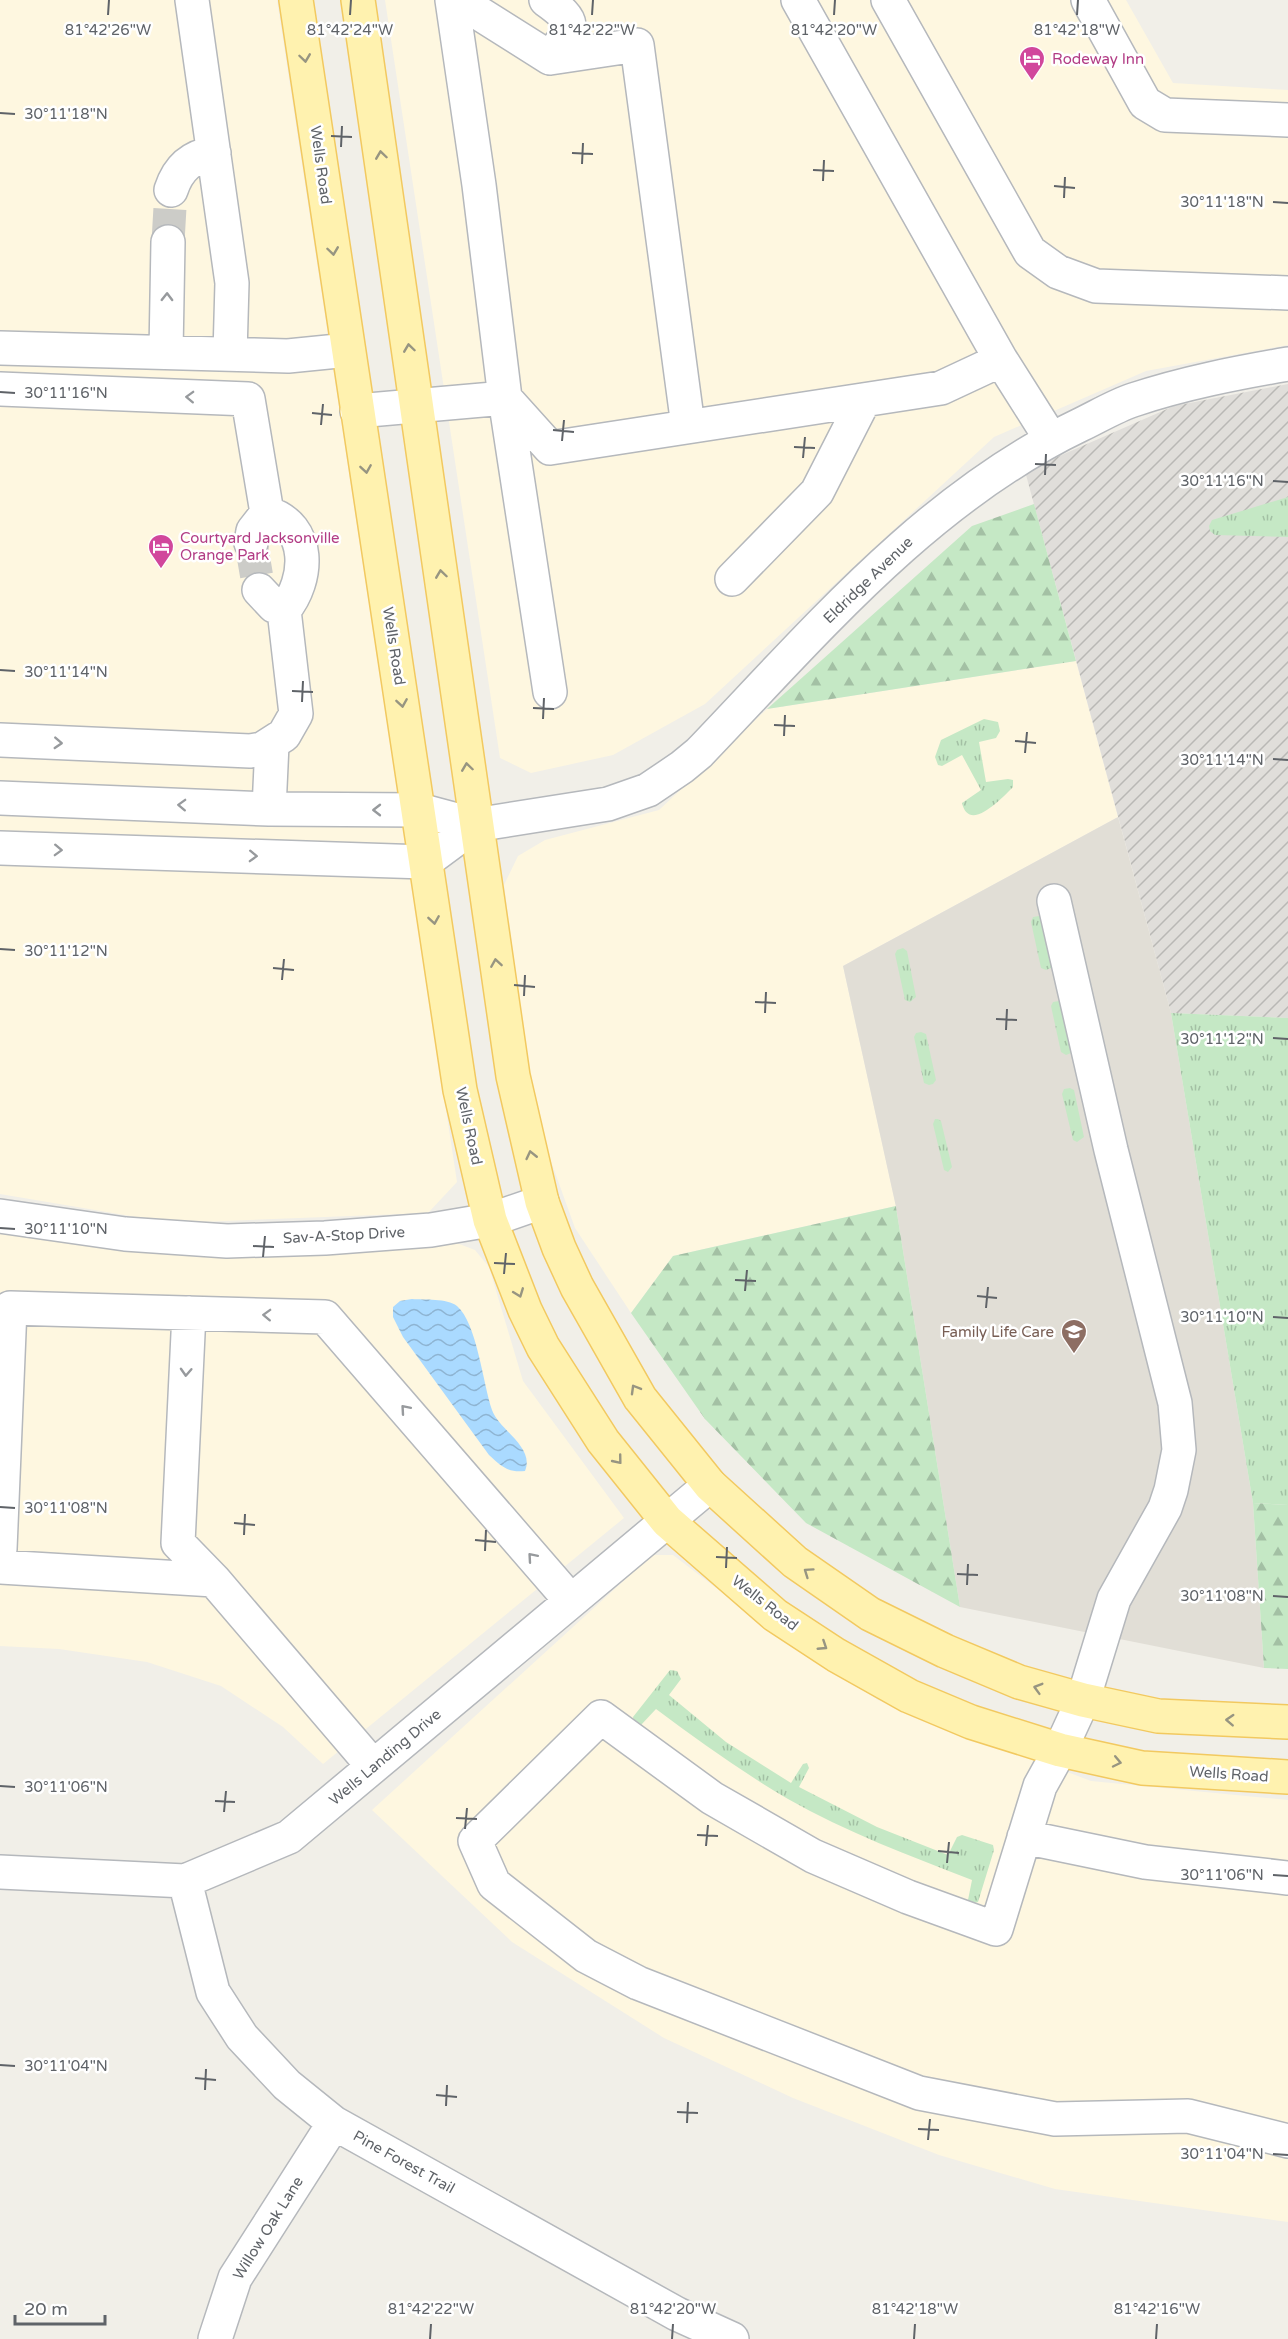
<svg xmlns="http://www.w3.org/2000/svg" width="1288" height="2339" viewBox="0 0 1288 2339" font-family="'Varela Round',sans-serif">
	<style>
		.commercial { fill: #fef7e0 }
		.industrial { fill: url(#industrial-furrows) }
		.education { fill: #e1ded6 }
		.grass { fill: url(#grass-tufts) }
		.forest { fill: url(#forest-firs) }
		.water { fill: url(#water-waves) }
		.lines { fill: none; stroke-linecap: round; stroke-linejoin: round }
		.minor-tunnel { stroke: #ccccc8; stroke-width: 33; stroke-dasharray: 33 16; stroke-linecap: butt }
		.minor-casing { stroke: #b5b8bc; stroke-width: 36 }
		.major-casing { stroke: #f2c960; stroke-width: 36 }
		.minor { stroke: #fff; stroke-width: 33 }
		.major { stroke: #fff2af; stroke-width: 33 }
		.oneway { stroke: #979581 }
		.oneway2 { stroke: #979a9d }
		.ticks { fill: none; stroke: #5f6368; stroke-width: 2 }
		.labels { text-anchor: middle; stroke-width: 5; stroke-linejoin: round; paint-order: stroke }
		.hotel-label { font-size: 15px; fill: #b23c85; stroke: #fff; text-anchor: start }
		.street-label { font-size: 15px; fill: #5f6368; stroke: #fff }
		.education-label { font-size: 15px; fill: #785e54; stroke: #fff; text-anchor: end }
		.ticks-label { font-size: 15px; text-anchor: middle; fill: #5f6368; stroke: #fff; stroke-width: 5; stroke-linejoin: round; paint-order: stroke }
	</style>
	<defs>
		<pattern id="industrial-furrows" width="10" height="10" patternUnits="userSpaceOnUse" patternTransform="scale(1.5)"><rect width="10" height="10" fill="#e0deda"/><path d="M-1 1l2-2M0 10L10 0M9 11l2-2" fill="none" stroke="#b9b8b5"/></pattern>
		<pattern id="grass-tufts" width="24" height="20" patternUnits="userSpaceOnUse" patternTransform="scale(1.5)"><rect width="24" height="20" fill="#c5e8c5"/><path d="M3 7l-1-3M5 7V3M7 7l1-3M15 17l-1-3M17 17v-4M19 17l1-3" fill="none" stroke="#a3c0a4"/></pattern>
		<pattern id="forest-firs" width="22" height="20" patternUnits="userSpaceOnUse" patternTransform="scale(1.5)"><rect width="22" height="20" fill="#c5e8c5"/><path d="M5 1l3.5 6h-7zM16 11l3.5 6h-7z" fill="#a3c0a4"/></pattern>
		<pattern id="water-waves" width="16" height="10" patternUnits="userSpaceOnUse" patternTransform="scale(1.5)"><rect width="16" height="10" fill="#aadaff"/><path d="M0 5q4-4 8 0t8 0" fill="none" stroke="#8eb4d2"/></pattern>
	</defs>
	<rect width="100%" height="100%" fill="#f1efe8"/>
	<!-- commercial -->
	<path class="commercial" d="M0 0H277L457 1182 428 1213 172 1223 0 1194Z
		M385 0H1126L1173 83 1288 90V345L1146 371 994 437 705 704 613 755 531 773 500 758Z
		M1076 661 1118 817 843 966 896 1206 673 1256 631 1313 575 1228 535 1117 504 885 518 856 545 840 659 810 767 709Z
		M0 1231 454 1242 475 1250 489 1267 523 1381 624 1518 323 1764 283 1727 221 1686 147 1662 59 1649 0 1646Z
		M652 1555H673L762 1623 878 1700 1091 1781 1288 1800V2222L1055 2189 939 2155 793 2098 664 2038 512 1942 372 1810Z"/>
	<!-- industrial -->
	<path class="industrial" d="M1288 384V1018L1171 1013 1025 471 1174 406Z"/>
	<!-- education -->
	<path class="education" d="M1118 817 1171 1013 1253 1503 1264 1668 960 1607 896 1207 843 966Z"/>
	<!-- grass -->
	<path class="grass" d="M1288 497V537L1215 535 1210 531 1209 526 1212 520Z
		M984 719 998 722 1000 731 996 738 979 742 986 782 1008 779 1013 780V787C1003 797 969 834 962 803L981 790 962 755 942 766 938 765 935 757 941 740Z
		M1039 916 1043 919 1053 964 1051 968 1046 970 1041 968 1031 922 1033 917Z
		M903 948 907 951 916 997 910 1002 905 1000 895 954 897 950Z
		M1059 1001 1063 1003 1073 1049 1071 1053 1066 1055 1061 1052 1051 1006 1053 1002Z
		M1171 1013 1288 1018V1505L1253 1503Z
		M921 1032 926 1034 936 1080 933 1084 929 1085 924 1083 914 1037 916 1033Z
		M1070 1088 1074 1090 1084 1137 1077 1142 1073 1140 1062 1094 1064 1089Z
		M935 1119H938L941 1121 952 1167 948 1172 944 1170 933 1124Z
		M670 1670 677 1671 681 1679 669 1695 726 1742 791 1783 803 1764 807 1763 809 1768 799 1787 877 1827 948 1855 957 1837 962 1835 993 1845 994 1850 978 1902 970 1904 968 1900 972 1880C910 1856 846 1832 788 1799 742 1772 699 1741 656 1709L641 1725 634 1723 633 1717Z"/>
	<!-- forest -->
	<path class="forest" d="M1034 504 1076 661 767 709 972 526Z
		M896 1206V1207L960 1607 806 1523 705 1419 631 1313 673 1256Z
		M1253 1503 1288 1505V1669L1264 1668Z"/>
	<!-- water -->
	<path class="water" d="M412 1299C424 1300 447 1298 457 1306 477 1323 483 1384 492 1410 499 1430 535 1447 525 1471 508 1473 501 1466 489 1455L403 1337 393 1317V1307L400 1301Z"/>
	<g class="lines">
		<!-- minor-tunnel -->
		<path class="minor-tunnel" d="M168 242 171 190
			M251 543 259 590"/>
		<defs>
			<path id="minor" d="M192 0 232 283 230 354
				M452 0 479 185 505 398 550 692
				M458 0 550 58 637 45 688 426
				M546 0C580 24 572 28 550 58
				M798 0 1001 360 1051 439
				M888 0 1030 252 1058 272 1096 286 1288 293
				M1088 0 1145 103 1165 115 1288 120
				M171 190C178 168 192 156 214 153
				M0 348 288 356 348 350
				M166 352 168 242
				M0 389 248 399 267 513
				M505 398 550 448 941 388 1001 360
				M357 411 505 398
				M251 543 253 531 267 513
				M732 579 817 492 864 400
				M259 590 274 606 284 610
				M0 740 250 751 262 749 284 735 296 714 284 610C309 580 312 526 267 513
				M0 798 269 809 419 810 475 825 608 804 648 790 682 767 699 753C815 632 926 499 1080 425 1097 417 1115 406 1133 400 1184 383 1236 373 1288 364
				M269 809 272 744
				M0 848 425 862 475 825
				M1054 901 1111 1150 1175 1403 1179 1450 1171 1490 1165 1508 1114 1599 1083 1700 1060 1750 1040 1786 996 1929 908 1897 813 1856 712 1798 601 1717 475 1841 494 1884 586 1956 638 1983 919 2093 1055 2119 1188 2116 1288 2141
				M0 1216 125 1234 227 1241 325 1238 431 1230 490 1220 542 1202
				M189 1313 178 1543 214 1580 373 1766
				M0 1549 10 1308 325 1317 571 1601
				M0 1567 214 1580
				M1024 1837 1145 1862 1288 1878
				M0 1872 185 1881 289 1837 710 1485
				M185 1881 213 1992 242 2037 287 2085 334 2123 677 2314 732 2339
				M215 2339 235 2278 334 2123"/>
			<path id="major" d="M296 0 460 1090 490 1220 525 1310 543 1347 603 1441 667 1521 775 1615 836 1655 909 1696 971 1722 1060 1750 1142 1768 1288 1777
				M358 0 513 1076 542 1202 559 1248 577 1287 640 1398 710 1485 795 1562 870 1614 945 1651 1019 1682 1083 1700 1158 1716 1288 1722"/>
		</defs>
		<!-- minor casing -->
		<use href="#minor" class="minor-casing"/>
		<!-- major casing -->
		<use href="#major" class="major-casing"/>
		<!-- minor -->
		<use href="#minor" class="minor"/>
		<!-- major -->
		<use href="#major" class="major"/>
	</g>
	<!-- one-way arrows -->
	<defs><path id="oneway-chevron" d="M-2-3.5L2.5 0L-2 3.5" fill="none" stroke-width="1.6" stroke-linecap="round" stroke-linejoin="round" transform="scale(1.5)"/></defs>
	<g class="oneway">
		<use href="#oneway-chevron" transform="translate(305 58) rotate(82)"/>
		<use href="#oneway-chevron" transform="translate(381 155) rotate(-98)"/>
		<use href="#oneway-chevron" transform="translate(333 251) rotate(82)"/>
		<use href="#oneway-chevron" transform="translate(409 348) rotate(-98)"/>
		<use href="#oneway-chevron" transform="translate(366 469) rotate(81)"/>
		<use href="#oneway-chevron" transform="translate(441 574) rotate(-98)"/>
		<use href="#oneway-chevron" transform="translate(402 703) rotate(81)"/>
		<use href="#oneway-chevron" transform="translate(467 767) rotate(-98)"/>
		<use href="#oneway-chevron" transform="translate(434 920) rotate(81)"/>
		<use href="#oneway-chevron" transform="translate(496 963) rotate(-99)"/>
		<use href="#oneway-chevron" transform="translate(531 1155) rotate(-103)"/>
		<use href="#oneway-chevron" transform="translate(519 1293) rotate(69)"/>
		<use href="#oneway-chevron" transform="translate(635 1389) rotate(-120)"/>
		<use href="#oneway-chevron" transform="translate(618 1460) rotate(51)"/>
		<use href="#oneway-chevron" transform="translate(808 1572) rotate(-145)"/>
		<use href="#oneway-chevron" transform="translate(823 1646) rotate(33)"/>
		<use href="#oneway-chevron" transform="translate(1038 1688) rotate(-164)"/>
		<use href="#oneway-chevron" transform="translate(1230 1720) rotate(-177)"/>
		<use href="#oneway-chevron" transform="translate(1117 1762) rotate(12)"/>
	</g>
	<g class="oneway2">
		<use href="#oneway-chevron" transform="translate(167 297) rotate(-89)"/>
		<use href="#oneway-chevron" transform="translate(190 397) rotate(-178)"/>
		<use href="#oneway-chevron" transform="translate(58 743) rotate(3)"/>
		<use href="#oneway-chevron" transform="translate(182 805) rotate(-178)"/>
		<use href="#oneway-chevron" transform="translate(377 810) rotate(-180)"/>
		<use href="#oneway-chevron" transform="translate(58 850) rotate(2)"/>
		<use href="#oneway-chevron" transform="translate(253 856) rotate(2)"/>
		<use href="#oneway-chevron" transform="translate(267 1315) rotate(-178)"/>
		<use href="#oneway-chevron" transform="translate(186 1372) rotate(93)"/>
		<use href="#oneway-chevron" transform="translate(405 1409) rotate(-131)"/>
		<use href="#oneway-chevron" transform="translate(532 1557) rotate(-131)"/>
	</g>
	<!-- ticks -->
	<path class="ticks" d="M108 15 109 0M350 15 351 0M592 15 593 0M834 15 835 0M1077 15 1078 0M0 113 15 114M331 136 352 137M341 147 342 126M572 153 593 154M582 164 583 143M813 170 834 171M823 181 824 160M1054 186 1075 188M1064 198 1065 177M1273 202 1288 203M0 392 15 393M312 413 332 415M321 425 323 404M553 430 574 432M562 441 564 420M794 447 815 448M803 458 805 437M1035 464 1056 465M1045 475 1046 454M1273 481 1288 482M0 670 15 671M292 691 313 692M302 702 303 681M533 708 554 709M543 719 544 698M774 725 795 726M784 736 785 715M1015 741 1036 743M1025 753 1027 732M1273 759 1288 760M0 949 15 950M273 968 294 970M282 980 284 959M514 985 535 987M524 996 525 975M755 1002 776 1003M765 1013 766 992M996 1019 1017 1020M1006 1030 1007 1009M1273 1038 1288 1039M0 1228 15 1229M253 1246 274 1247M263 1257 265 1236M494 1263 515 1264M504 1274 506 1253M735 1280 756 1281M745 1291 747 1270M977 1296 997 1298M986 1308 988 1287M1273 1317 1288 1318M0 1507 15 1508M234 1523 255 1525M244 1535 245 1514M475 1540 496 1542M485 1551 486 1530M716 1557 737 1558M726 1568 727 1547M957 1574 978 1575M967 1585 968 1564M1273 1596 1288 1597M0 1786 15 1787M215 1801 235 1802M224 1812 226 1791M456 1818 477 1819M465 1829 467 1808M697 1835 718 1836M706 1846 708 1825M938 1851 959 1853M947 1863 949 1842M1273 1875 1288 1876M0 2065 15 2066M195 2078 216 2080M205 2090 206 2069M436 2095 457 2097M446 2106 447 2085M677 2112 698 2113M687 2123 688 2102M918 2129 939 2130M928 2140 930 2119M1273 2154 1288 2155M430 2339 431 2324M672 2339 673 2324M914 2339 915 2324M1156 2339 1157 2324"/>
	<!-- icons -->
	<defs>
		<symbol id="hotel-pin" viewBox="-11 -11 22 30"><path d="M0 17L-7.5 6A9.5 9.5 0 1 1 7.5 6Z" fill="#d1479c" stroke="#fff"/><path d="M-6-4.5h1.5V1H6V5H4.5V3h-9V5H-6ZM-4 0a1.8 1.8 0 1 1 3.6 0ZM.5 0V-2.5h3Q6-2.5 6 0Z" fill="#fff"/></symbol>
		<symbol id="school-pin" viewBox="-11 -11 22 30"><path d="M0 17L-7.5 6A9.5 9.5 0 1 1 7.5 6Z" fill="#8d6e63" stroke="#fff"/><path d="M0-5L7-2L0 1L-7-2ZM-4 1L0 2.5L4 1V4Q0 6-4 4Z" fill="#fff"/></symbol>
	</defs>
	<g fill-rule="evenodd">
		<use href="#hotel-pin" x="1017" y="44" width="30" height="40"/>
		<use href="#hotel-pin" x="146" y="532" width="30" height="40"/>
		<use href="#school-pin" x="1059" y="1317" width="30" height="40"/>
	</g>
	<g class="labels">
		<!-- hotel labels -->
		<g class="hotel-label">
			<text x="1052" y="64">Rodeway Inn</text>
			<text x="180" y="543">Courtyard Jacksonville<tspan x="180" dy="17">Orange Park</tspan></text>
		</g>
		<!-- street labels -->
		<g class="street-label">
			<text transform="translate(321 165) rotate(82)" y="5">Wells Road</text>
			<text transform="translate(868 580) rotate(-44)" y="5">Eldridge Avenue</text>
			<text transform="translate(394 646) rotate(81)" y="5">Wells Road</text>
			<text transform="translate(469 1126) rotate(78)" y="5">Wells Road</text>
			<text transform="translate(344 1235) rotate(-3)" y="5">Sav-A-Stop Drive</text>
			<text transform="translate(765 1603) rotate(38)" y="5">Wells Road</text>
			<text transform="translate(385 1757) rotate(-40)" y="5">Wells Landing Drive</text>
			<text transform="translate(1229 1774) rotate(4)" y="5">Wells Road</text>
			<text transform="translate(404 2162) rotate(29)" y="5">Pine Forest Trail</text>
			<text transform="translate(268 2228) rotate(-58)" y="5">Willow Oak Lane</text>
		</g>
		<!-- education labels -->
		<g class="education-label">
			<text x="1054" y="1337">Family Life Care</text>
		</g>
	</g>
	<g class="ticks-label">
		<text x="108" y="35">81°42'26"W</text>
		<text x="350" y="35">81°42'24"W</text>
		<text x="592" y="35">81°42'22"W</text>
		<text x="834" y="35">81°42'20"W</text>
		<text x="1077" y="35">81°42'18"W</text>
		<text x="66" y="119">30°11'18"N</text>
		<text x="1222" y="207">30°11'18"N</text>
		<text x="66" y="398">30°11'16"N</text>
		<text x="1222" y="486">30°11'16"N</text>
		<text x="66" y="677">30°11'14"N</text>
		<text x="1222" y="765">30°11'14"N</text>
		<text x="66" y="956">30°11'12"N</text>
		<text x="1222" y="1044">30°11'12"N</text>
		<text x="66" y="1234">30°11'10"N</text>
		<text x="1222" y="1322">30°11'10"N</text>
		<text x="66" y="1513">30°11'08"N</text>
		<text x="1222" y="1601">30°11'08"N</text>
		<text x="66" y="1792">30°11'06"N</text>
		<text x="1222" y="1880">30°11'06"N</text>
		<text x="66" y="2071">30°11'04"N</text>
		<text x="1222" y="2159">30°11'04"N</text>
		<text x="431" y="2314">81°42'22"W</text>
		<text x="673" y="2314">81°42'20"W</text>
		<text x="915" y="2314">81°42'18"W</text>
		<text x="1157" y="2314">81°42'16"W</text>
	</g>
	<!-- scale -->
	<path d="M15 2315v9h90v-9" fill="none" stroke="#5f6368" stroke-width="3"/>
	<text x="24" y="2315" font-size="18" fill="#5f6368" stroke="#ffffff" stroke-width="4.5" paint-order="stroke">20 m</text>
</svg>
